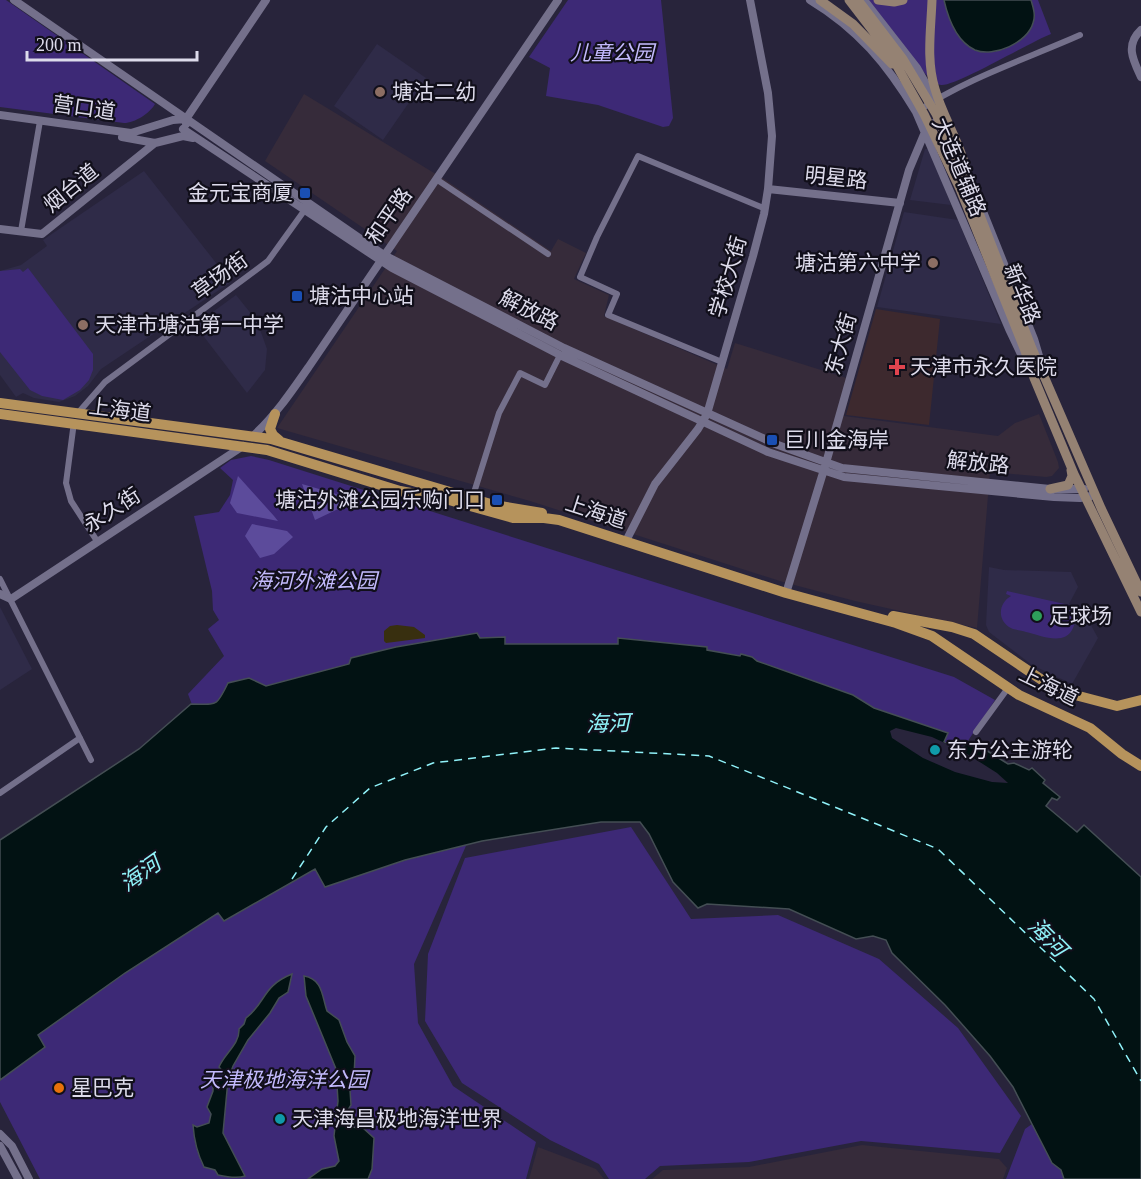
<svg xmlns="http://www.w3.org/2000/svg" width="1141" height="1179" viewBox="0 0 1141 1179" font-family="'Times New Roman','Noto Sans SC',serif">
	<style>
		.commercial { fill: #362b3a }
		.built { fill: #2f2b48 }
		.medical { fill: #3d292e }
		.green { fill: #3d2976 }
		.forest { fill: #5c4b9b }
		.sand { fill: #382f0f }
		.water { fill: #021213; stroke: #444e54; stroke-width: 1.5 }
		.pier { fill: #28243b }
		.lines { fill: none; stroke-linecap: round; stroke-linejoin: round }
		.ferry { stroke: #90f2f9; stroke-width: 1.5; stroke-dasharray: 8 6; stroke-linecap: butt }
		.minor { stroke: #74708b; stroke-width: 6 }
		.tertiary { stroke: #74708b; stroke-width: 8 }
		.secondary { stroke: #958273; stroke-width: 9 }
		.primary { stroke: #b6935c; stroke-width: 10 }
		.education-dot { fill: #8d6e63; stroke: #110f1a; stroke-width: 2 }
		.transit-dot { fill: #1a4fb4; stroke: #110f1a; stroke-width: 2 }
		.health-dot { fill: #e0444e; stroke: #110f1a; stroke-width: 2 }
		.leisure-dot { fill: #2e9e5b; stroke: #110f1a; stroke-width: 2 }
		.culture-dot { fill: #0f9aa8; stroke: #110f1a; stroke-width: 2 }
		.food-dot { fill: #e8710a; stroke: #110f1a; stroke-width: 2 }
		.labels { text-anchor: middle; stroke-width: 4.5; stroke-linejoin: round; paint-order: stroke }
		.park-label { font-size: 21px; font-style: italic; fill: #c3bafd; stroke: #110f1a }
		.poi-label { font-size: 21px; fill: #dddbeb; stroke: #110f1a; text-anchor: start }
		.street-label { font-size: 21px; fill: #dddbeb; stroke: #110f1a }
		.water-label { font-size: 22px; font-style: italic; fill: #90f2f9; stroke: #110f1a }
	</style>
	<rect width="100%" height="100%" fill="#28243b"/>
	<!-- commercial -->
	<path class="commercial" d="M304 94 444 179 551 251 558 239 586 253 574 279 609 295 604 316 727 369 735 343 853 380 844 416 998 436 1015 423 1039 414 1058 462 1059 468 1052 476 1046 477 990 472 977 628 855 601 783 582 530 501 277 428 397 251 265 161Z
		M862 1145 999 1159 1007 1168 1003 1179H652L663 1170 749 1167Z
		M538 1147 596 1169 604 1179H529Z"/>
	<!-- built -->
	<path class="built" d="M377 44 426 78 383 140 334 106Z
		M925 149H930L951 205 910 200Z
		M144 171 231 282 101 369 88 386 75 396 59 402 34 398 23 393 16 397 0 375V271L21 265 47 246 43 240Z
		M904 212 958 220 1001 324 877 307Z
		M236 295 257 321 267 349 265 370 247 393 195 325Z
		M989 567 1004 570 1071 572 1078 587 1069 604 1081 607 1098 638 1072 684 1032 665 989 632 986 625Z
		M0 607 32 669 0 690Z"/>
	<!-- medical -->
	<path class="medical" d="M876 309 940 319 929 425 846 415Z"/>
	<!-- green -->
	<path class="green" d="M0 0H6L155 104C150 113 135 123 124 123L0 107Z
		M568 0H661L673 118 669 126 663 127 598 105 546 96 550 68 529 57Z
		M867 0H1038L1051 34C1030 42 955 87 941 85 933 84 928 77 923 71Z
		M28 268 93 354V370L89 380 80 390 63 400 42 396 30 390 0 352V271L20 269 23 272Z
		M251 456 269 460 954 677 995 700 958 756 194 710 188 694 224 656 208 629 219 620 213 610 212 591 194 516 219 512 230 495 233 480 220 468 231 460Z
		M1007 591 1078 607 1077 611 1071 610C1074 616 1076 622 1073 628 1065 647 1040 635 1026 632 1021 630 1013 630 1009 627 996 618 1000 602 1011 596L1006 594Z
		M631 827 691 919 778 915 879 959 958 1028 1021 1116 1000 1153 861 1141 749 1162 660 1166 645 1179H609L599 1164 550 1140 462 1083 425 1021 428 954 465 858Z
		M469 839 414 964 418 1023 453 1086 536 1142 526 1179H40L0 1102V1060L208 913 320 863Z
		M1032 1124 1078 1179H1006L1025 1129Z"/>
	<!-- forest -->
	<path class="forest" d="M238 476 274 516 278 521 237 513 230 503Z
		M302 484 357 500 315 520Z
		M252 524 287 531 293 537 274 554 260 558 245 536Z"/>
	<!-- sand -->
	<path class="sand" d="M397 625 414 627 425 635V638L386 643 384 641V631L390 626Z"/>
	<!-- water -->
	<path class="water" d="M944 0H1031C1033 7 1036 15 1033 23 1028 42 994 58 975 50 956 41 948 18 944 0Z
		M477 633 480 638 505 637V644H618V638L707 647V650L740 656 741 654 752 657 757 661 853 695 874 708 948 733 944 742 961 750 967 742 981 747 1008 764 1014 763 1029 770 1032 768 1045 780 1043 783 1060 797 1057 800 1052 798 1046 806 1077 832 1084 825 1141 877V1179H1064L1061 1170 1052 1163 1013 1087 990 1056 945 1005 892 953 886 940 873 936 856 939 789 909 707 904 698 908 673 882 649 834 640 822H601L482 841 405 860 325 887 315 869 224 921 218 913 125 973 38 1035 45 1047 0 1080V840L139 749 191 704C217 704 216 708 228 683L249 678 266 686 349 664 351 658 396 647Z
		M292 974 288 992 279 998 270 1013 248 1040 233 1066 228 1080 223 1133 245 1176C237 1179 227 1177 218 1175L215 1170 204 1167C197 1153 194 1140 193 1125L197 1127 209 1123 211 1114 207 1107 213 1091V1081C219 1082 223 1079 224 1073L219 1067C224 1054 240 1044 239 1029L244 1024 246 1018C266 1003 262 986 292 974Z
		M304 976C323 979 322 997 327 1011L339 1020 347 1042 355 1056 354 1076 350 1090 351 1105 345 1115 346 1121 350 1127 363 1128 374 1138 372 1169 368 1179H308L322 1169 335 1166 339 1161 334 1136 338 1101 336 1069 306 996Z"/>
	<!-- pier -->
	<path class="pier" d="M896 728 932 737 964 752 997 773 1008 783 992 782 955 772 923 758 892 738 890 731Z"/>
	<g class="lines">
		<!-- ferry -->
		<path class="ferry" d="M292 879 326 827 370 788 433 763 556 748 709 756 938 849 1094 999 1141 1081"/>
		<!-- minor -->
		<path class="minor" d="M918 111C967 78 1026 59 1080 35
			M436 179 548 254
			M21 231 40 121
			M722 362 608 315 617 294 580 277 597 237 638 156 761 207H765
			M78 413 105 382 268 261 309 204
			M74 422 66 483 71 501 97 541
			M472 499 499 413 520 373 545 385 560 355
			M0 579 91 760
			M976 732 1008 688
			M0 793 80 738"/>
		<!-- tertiary -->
		<path class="tertiary" d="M14 0 384 255 564 348 778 445 842 468 1050 489H1084
			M810 0C858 29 887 64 916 112L1009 329 1028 369
			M864 0 917 68 935 100
			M1141 30C1125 45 1133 60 1141 77
			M0 115 131 133 173 120 186 119
			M186 124V119L266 0
			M183 129 392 268 560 355 768 452 844 477 1054 497 1080 498 1091 496
			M122 137 155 143
			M966 169 1034 339 1039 356
			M768 189 900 203
			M0 229 42 234 155 143 183 136 193 138
			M252 437C275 416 292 391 310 365L558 0
			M627 539 655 484 698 429 707 414 753 256 764 214 768 189 772 136 768 93 750 0
			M787 590 826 463 909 170 925 132 942 116
			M0 594 11 599 243 446
			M0 1134 12 1146 29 1179
			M0 1146 18 1179"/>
		<!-- secondary -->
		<path class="secondary" d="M820 0 853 24 892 64
			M849 0 889 52 924 114 960 189 1024 348 1034 378 1074 474 1141 612
			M858 0 903 59 936 114 972 195 1031 346 1101 508 1141 592
			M878 0 894 2 903 0
			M932 0C931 29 926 61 935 89 943 118 961 143 967 173
			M1050 489 1068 485 1072 476 1071 470"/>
		<!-- primary -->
		<path class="primary" d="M0 403 271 439 494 505 542 513
			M0 414 267 450 400 491 449 500 513 518H544L559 520 786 593 896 623 932 636 1019 695 1090 728 1122 754 1141 766
			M275 414 270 429 273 435 279 440
			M893 616 952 627 974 634 1042 680 1075 695 1117 706 1141 700"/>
	</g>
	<!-- markers -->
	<g class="education-dot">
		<circle cx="380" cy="92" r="6"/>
		<circle cx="933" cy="263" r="6"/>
		<circle cx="83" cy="325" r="6"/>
	</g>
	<g class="transit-dot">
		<rect x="299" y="187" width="12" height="12" rx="3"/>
		<rect x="291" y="290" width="12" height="12" rx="3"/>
		<rect x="766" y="434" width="12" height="12" rx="3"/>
		<rect x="491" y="494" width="12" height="12" rx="3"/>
	</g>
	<path class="health-dot" d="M894 358h6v6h6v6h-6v6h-6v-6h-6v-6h6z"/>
	<circle class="leisure-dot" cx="1037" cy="616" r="6"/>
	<g class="culture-dot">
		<circle cx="935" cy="750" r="6"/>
		<circle cx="280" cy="1119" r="6"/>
	</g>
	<circle class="food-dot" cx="59" cy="1088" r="6"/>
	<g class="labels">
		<!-- park labels -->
		<g class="park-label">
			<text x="612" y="60">儿童公园</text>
			<text x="314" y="588">海河外滩公园</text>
			<text x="284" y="1087">天津极地海洋公园</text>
		</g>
		<!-- poi labels -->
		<g class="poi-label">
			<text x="392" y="99">塘沽二幼</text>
			<text x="293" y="200" text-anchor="end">金元宝商厦</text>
			<text x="921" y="270" text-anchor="end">塘沽第六中学</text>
			<text x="309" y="303">塘沽中心站</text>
			<text x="95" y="332">天津市塘沽第一中学</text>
			<text x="910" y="374">天津市永久医院</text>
			<text x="784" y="447">巨川金海岸</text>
			<text x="485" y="507" text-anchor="end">塘沽外滩公园乐购门口</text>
			<text x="1049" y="623">足球场</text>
			<text x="947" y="757">东方公主游轮</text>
			<text x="71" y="1095">星巴克</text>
			<text x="292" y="1126">天津海昌极地海洋世界</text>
		</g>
		<!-- street labels -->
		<g class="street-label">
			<text transform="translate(84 108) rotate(8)" y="7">营口道</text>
			<text transform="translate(959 167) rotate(67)" y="7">大连道辅路</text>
			<text transform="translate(836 178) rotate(6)" y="7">明星路</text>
			<text transform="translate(71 188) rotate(-39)" y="7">烟台道</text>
			<text transform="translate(389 216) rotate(-55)" y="7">和平路</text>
			<text transform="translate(220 276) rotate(-36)" y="7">草场街</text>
			<text transform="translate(728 277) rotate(-74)" y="7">学校大街</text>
			<text transform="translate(1022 294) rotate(68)" y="7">新华路</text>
			<text transform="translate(529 310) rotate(27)" y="7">解放路</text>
			<text transform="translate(841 344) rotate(-74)" y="7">东大街</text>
			<text transform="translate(120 410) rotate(7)" y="7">上海道</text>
			<text transform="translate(978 463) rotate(6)" y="7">解放路</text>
			<text transform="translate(112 510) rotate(-33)" y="7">永久街</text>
			<text transform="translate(596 512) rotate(18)" y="7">上海道</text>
			<text transform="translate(1049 686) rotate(26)" y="7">上海道</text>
		</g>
		<!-- water labels -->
		<g class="water-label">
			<text transform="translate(608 723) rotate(-2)" y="8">海河</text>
			<text transform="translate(140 873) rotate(-35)" y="8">海河</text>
			<text transform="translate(1048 937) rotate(45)" y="8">海河</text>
		</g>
	</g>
	<!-- scale -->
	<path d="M27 51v9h170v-9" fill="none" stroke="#dddbeb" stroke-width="3"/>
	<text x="36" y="51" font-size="18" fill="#dddbeb" stroke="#110f1a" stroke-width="4.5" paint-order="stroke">200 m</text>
</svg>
